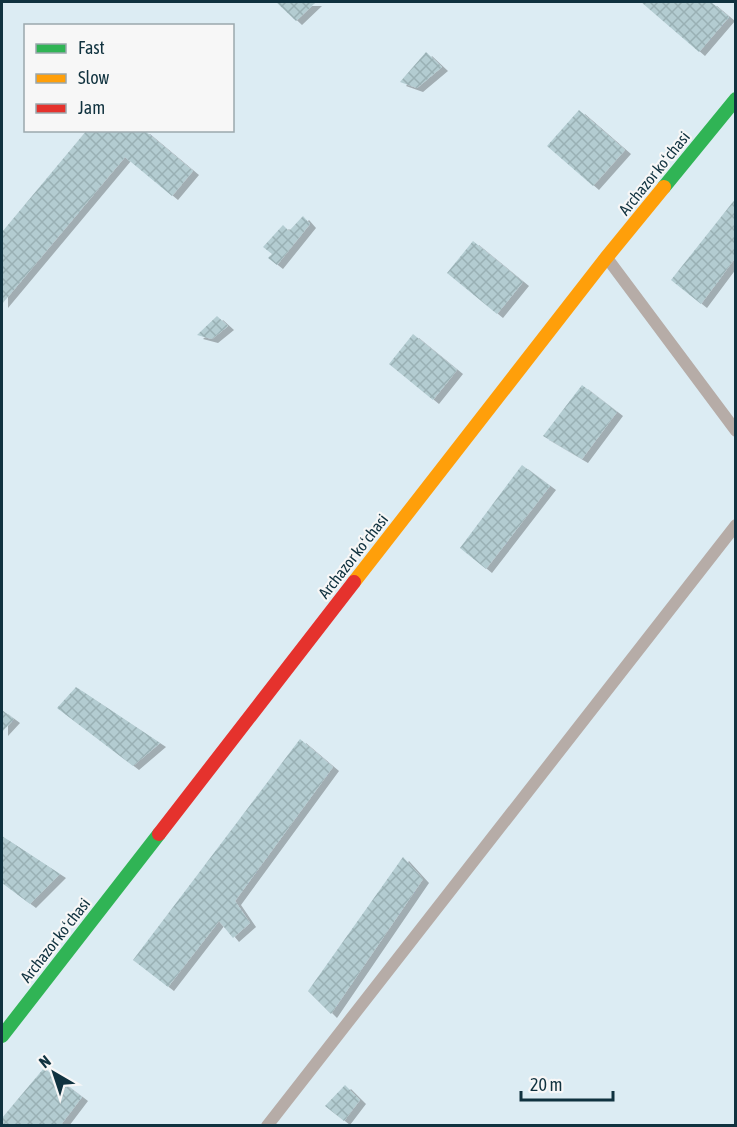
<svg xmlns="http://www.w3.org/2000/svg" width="737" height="1127" viewBox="0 0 737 1127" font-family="'Asap Condensed',sans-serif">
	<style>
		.building { fill: url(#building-cross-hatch); filter: url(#shadow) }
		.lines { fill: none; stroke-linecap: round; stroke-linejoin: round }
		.lane { stroke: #b6aca7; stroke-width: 12 }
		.fast { stroke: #30b455; stroke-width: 14 }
		.slow { stroke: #ff9f0a; stroke-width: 14 }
		.jam { stroke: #e5322d; stroke-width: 14 }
		.labels { text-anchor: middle; stroke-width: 4.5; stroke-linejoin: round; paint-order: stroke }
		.street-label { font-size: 16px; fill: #10323f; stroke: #f7f7f7 }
	</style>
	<defs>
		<pattern id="building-cross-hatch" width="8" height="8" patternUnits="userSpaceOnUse" patternTransform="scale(1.5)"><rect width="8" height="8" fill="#b3ccd1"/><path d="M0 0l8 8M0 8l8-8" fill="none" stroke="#99b0b4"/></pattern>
		<filter id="shadow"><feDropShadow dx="6" dy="4" stdDeviation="0" flood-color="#0004"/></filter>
	</defs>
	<rect width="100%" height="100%" fill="#dcecf3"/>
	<!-- building -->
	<path class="building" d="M276 2H316L296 21Z
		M641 2H711L729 17 699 52Z
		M426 52 442 67 417 88 400 82Z
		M579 110 625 150 593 186 547 146Z
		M87 130H144L193 171 172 196 125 157 2 304V232Z
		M736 198V257L701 304 671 280Z
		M303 216 310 224 277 265 268 258 272 254 263 247 283 225 289 231Z
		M473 241 523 282 497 314 447 273Z
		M217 316 228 326 212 339 197 335Z
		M413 334 457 370 433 400 389 364Z
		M582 385 617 412 582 459 543 436Z
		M522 465 550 486 486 569 460 548Z
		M76 687 160 743 133 766 57 708Z
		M2 710 14 719 2 732Z
		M300 739 333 767 235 901 250 923 233 938 219 921 168 987 133 960Z
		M2 836 60 874 30 904 2 883Z
		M403 857 423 879 331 1014 308 991Z
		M44 1068 82 1097 60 1126H2V1118Z
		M345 1085 360 1100 344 1121 325 1106Z"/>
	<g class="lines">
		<!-- lane -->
		<path class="lane" d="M607 258 736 431
			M267 1126 736 525"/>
		<!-- fast -->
		<path class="fast" d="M664 187 736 99
			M2 1036 159 834"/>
		<!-- slow -->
		<path class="slow" d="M354 582 606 258 664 187"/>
		<!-- jam -->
		<path class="jam" d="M159 834 354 582"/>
	</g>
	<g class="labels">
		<!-- street labels -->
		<g class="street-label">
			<text transform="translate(654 173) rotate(-51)" y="6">Archazor koʻchasi</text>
			<text transform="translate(353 556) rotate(-52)" y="6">Archazor koʻchasi</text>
			<text transform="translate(55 940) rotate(-52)" y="6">Archazor koʻchasi</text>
		</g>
	</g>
	<!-- border -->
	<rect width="737" height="1127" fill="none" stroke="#10323f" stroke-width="6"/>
	<!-- legend -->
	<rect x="24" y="24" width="210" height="108" fill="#f7f7f7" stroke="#9ba8ad" stroke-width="1.5"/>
	<rect x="36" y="44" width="30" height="9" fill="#30b455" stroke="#9ba8ad" stroke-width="1.5"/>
	<text x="78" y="54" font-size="18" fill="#10323f">Fast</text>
	<rect x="36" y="74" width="30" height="9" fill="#ff9f0a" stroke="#9ba8ad" stroke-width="1.5"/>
	<text x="78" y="84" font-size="18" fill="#10323f">Slow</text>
	<rect x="36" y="104" width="30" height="9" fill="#e5322d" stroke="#9ba8ad" stroke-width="1.5"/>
	<text x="78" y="114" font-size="18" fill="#10323f">Jam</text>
	<!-- north arrow -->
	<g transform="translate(54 1073) rotate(321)" stroke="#f7f7f7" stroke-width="4.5" paint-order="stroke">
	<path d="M0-4.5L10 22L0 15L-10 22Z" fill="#10323f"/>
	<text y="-9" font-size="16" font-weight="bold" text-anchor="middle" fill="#10323f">N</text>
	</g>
	<!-- scale -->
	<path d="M521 1091v9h92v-9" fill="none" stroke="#10323f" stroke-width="3"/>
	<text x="530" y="1091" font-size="18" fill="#10323f" stroke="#f7f7f7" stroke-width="4.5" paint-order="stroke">20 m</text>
</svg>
